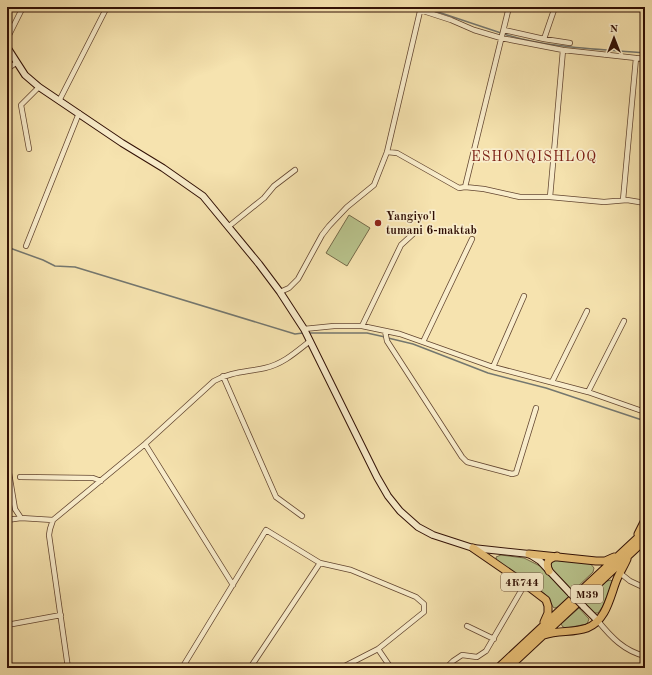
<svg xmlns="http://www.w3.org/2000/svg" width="652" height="675" viewBox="0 0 652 675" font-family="'Old Standard TT',serif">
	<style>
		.green { fill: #b9c48d; stroke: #756a49 }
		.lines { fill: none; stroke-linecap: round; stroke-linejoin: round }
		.stream { stroke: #74776f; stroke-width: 1.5 }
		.minor-casing { stroke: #624530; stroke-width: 6 }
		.secondary-casing { stroke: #311005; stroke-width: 8 }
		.trunk-casing { stroke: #311005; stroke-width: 9 }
		.minor { stroke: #f9edcb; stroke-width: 4.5 }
		.secondary { stroke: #f9edcb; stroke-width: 6 }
		.trunk { stroke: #ebc278; stroke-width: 7 }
		.secondary-bridge-casing { stroke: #311005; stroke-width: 8; stroke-linecap: butt }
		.secondary-bridge { stroke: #f9edcb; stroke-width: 6 }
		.poi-dot { fill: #8f2418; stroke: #f9edcb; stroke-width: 1.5 }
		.labels { text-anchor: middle; stroke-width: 3.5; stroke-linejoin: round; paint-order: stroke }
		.shield { fill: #f9edcb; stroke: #6d5240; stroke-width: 1 }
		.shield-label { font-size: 11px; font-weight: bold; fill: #311005 }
		.poi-label { font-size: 12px; font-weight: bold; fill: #311005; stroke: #f9edcb; text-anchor: start }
		.quarter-label { font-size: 14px; letter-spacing: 1px; fill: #7a1f14; stroke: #f9edcb }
	</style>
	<rect width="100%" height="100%" fill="#f6e3af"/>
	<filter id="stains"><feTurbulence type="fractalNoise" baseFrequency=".005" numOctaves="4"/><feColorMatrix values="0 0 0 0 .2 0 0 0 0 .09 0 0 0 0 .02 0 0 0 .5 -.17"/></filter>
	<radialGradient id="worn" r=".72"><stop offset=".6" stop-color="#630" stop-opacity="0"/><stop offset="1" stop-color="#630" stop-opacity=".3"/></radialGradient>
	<!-- green -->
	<path class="green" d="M349 215 370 228 347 266 326 253Z
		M501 555 524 558 540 566 569 597 558 607 554 608C550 604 549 598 545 594L497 561 496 557Z
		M554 559 590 563 594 568 593 572 573 591 552 569 551 564Z
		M611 580 613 582 603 606 598 613H593L585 603 607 581Z
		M579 608 589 619 587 624 566 628 563 627 561 624Z"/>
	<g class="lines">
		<!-- stream -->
		<path class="stream" d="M423 7 501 33
			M504 34C547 48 600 49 645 53
			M7 247 43 260 55 266 75 267 295 334 303 333
			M309 333H367L385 337
			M388 338 413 344 488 373 546 388 645 421"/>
		<defs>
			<path id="minor" d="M411 7 451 20 474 30 501 38 563 50 645 59
				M504 30 544 39 570 43
				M7 39 23 7
				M544 39 555 7
				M7 69 16 63
				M59 101 107 7
				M29 149 21 105 39 87
				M387 152 397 153 459 188 465 187 484 189 520 197H550L604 202 627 200 645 203
				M465 187 509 7
				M550 197 563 50
				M623 200 636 58
				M228 227 264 198 274 186 295 170
				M26 246 79 113
				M280 292 289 288 298 279 322 235 329 226 347 207 374 185 387 152 421 7
				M362 326 401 245 413 234
				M304 329 334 326H362L400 334 493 367 588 392 645 412
				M385 331 387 341 462 457 467 462 512 474 516 473 536 408
				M423 342 472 239
				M493 367 524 296
				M223 376 276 497 302 516
				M552 382 587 311
				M588 392 624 321
				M145 444 233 585
				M7 461 15 509 21 518
				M20 477 93 478 101 481
				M7 520 21 518 53 520
				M620 573 630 581 645 588
				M598 621C611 637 624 651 645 656
				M7 625 61 615
				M467 626 494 639
				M378 649 391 668
				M7 666 25 668
				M68 668 49 535 50 529 53 520 145 444 214 381C230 372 247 372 265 368 283 364 296 352 310 341
				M182 668 266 530 320 563 351 570 416 597 424 604V612L378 649 341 668
				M250 668 320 563
				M446 668 453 661 462 655 477 657 486 651 525 584"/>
			<path id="secondary" d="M7 47 25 75 39 87 122 143 163 168 203 196 259 264 280 292 304 329 377 477 388 496 400 511 418 527 433 535 473 548 529 554 540 561 571 594
				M583 606 598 621"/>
			<path id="trunk" d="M638 534 645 520
				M473 548 525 584 546 600 548 606V613L544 622
				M529 554 596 561H605L614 557
				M549 571C545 562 548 559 557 556
				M544 635C558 630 573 633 587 628 607 620 610 596 617 579 620 572 624 566 627 559
				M498 668 645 531
				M508 668 645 540"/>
		</defs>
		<!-- minor casing -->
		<use href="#minor" class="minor-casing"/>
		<!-- secondary casing -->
		<use href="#secondary" class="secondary-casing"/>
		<!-- trunk casing -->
		<use href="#trunk" class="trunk-casing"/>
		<!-- minor -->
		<use href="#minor" class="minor"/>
		<!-- secondary -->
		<use href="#secondary" class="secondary"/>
		<!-- trunk -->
		<use href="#trunk" class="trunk"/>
		<defs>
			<path id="secondary-bridge" d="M571 594 583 606"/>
		</defs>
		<!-- secondary-bridge casing -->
		<use href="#secondary-bridge" class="secondary-bridge-casing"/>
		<!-- secondary-bridge -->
		<use href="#secondary-bridge" class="secondary-bridge"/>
	</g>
	<!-- markers -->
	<circle class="poi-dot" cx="378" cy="223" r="4"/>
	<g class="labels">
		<!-- shield labels -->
		<g class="shield">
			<rect x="501" y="573" width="42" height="18" rx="3"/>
			<rect x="571" y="585" width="32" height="18" rx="3"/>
		</g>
		<g class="shield-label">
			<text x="522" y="586">4К744</text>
			<text x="587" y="598">M39</text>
		</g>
		<!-- poi labels -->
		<g class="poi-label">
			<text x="386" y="220">Yangiyo'l<tspan x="386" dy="14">tumani 6-maktab</tspan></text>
		</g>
		<!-- quarter labels -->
		<g class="quarter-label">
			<text x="534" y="161">ESHONQISHLOQ</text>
		</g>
	</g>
	<!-- margin -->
	<rect width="652" height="675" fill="none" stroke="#f6e3af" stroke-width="24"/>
	<rect x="8" y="8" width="636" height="659" fill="none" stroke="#311005" stroke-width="2"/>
	<rect x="12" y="12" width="628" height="651" fill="none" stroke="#311005"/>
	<!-- north arrow -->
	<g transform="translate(614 38)" stroke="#f9edcb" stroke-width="3" paint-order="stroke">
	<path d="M0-3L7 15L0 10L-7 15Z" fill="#311005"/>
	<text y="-6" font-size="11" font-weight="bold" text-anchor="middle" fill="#311005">N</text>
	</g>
	<rect width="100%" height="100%" filter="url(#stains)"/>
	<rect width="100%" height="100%" fill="url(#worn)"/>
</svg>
